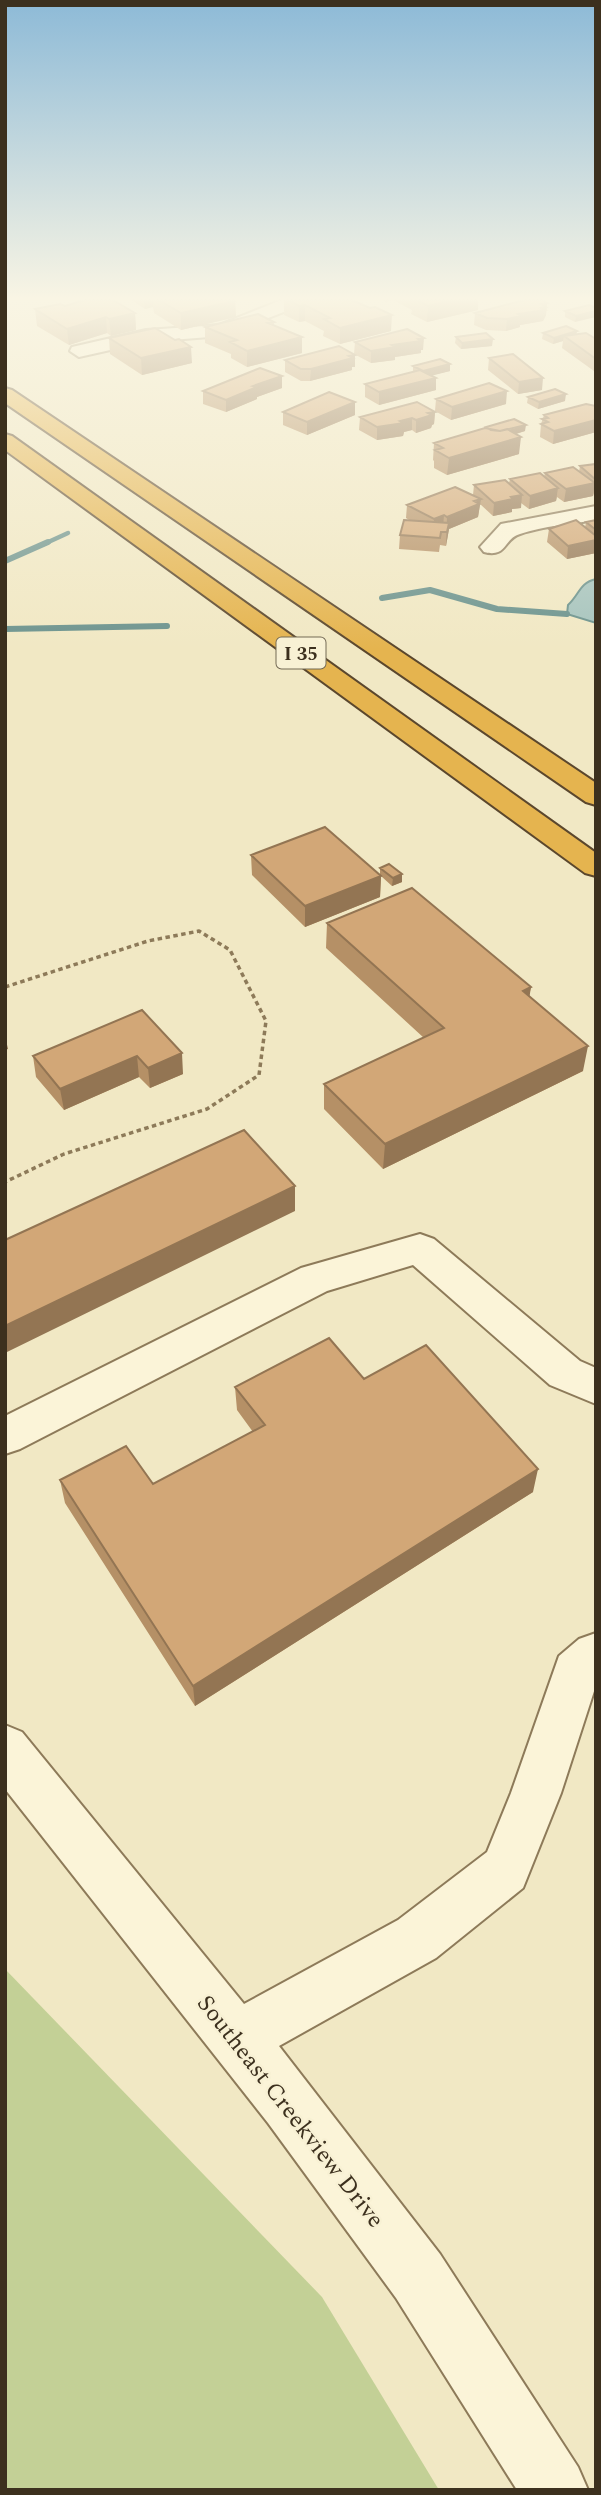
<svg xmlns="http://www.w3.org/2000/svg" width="601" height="2495" viewBox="0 0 601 2495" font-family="Spectral,serif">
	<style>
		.green { fill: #c3d096 }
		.water { fill: #a6c4be; stroke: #6c938e; stroke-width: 2 }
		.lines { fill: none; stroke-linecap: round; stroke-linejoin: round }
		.stream-far1 { stroke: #6c938e; stroke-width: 4.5 }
		.stream { stroke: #6c938e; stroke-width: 6 }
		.minor-casing { stroke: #8d7a59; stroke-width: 4 }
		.highway-casing { stroke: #5b472d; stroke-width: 4 }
		.path { stroke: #8d7a59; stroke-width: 3.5; stroke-dasharray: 4.5 3.5; stroke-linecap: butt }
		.minor { fill: #fbf4d8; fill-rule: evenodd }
		.highway { fill: #e5b44f; fill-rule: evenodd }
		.wall { fill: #b59066 }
		.shaded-wall { fill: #937553 }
		.building { fill: #d2a777; stroke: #937553; stroke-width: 2 }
		.labels { text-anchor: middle; stroke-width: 5; stroke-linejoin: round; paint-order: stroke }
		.shield { fill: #f8f1d4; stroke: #746a55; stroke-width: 2 }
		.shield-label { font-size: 19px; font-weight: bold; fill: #3c301e }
		.near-street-label { font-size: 24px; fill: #3c301e; stroke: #f8f1d4 }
	</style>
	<rect width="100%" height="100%" fill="#f1e8c4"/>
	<!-- green -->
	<path class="green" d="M5 1969 322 2297 439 2490H5Z"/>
	<!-- water -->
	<path class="water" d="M596 579V623L567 614 568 605C580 594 579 583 596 579Z"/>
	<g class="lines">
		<!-- stream-far1 -->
		<path class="stream-far1" d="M44 544 68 533"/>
		<!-- stream -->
		<path class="stream" d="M5 561 48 542
			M382 598 430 590 497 609 567 614
			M5 629 167 626"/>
		<defs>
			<path id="minor" d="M284 299H310L307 303 222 336 146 342 79 357 70 351 72 347 146 330 219 325Z
				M596 506V520C571 524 544 526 520 534 503 539 507 558 484 552L480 547 501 524Z
				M420 1234 434 1239 580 1361 596 1368V1404L550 1385 413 1265 327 1291 20 1449 5 1454V1416L301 1268Z
				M596 1633V1685L561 1793 523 1888 436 1958 279 2046 440 2254 578 2467 588 2490H517L396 2298 268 2123 5 1789V1725L22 1732 244 2004 398 1920 487 1852 511 1793 559 1656 579 1639Z"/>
			<path id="highway" d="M5 388 12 390 596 783V805L586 802 5 403Z
				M5 434 12 436 596 853V876L585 873 5 450Z"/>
		</defs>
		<!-- minor casing -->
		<use href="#minor" class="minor-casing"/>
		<!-- highway casing -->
		<use href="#highway" class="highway-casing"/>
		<!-- path -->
		<path class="path" d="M5 987 148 941 199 931 230 950 266 1021 259 1075 207 1109 64 1154 5 1182"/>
		<!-- minor -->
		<use href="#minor" class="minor"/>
		<!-- highway -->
		<use href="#highway" class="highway"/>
	</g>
	<!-- wall -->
	<path class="wall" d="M130 299H233L235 301 236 317 181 330 154 313 153 307 145 309Z
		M284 299H351L391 331 340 344 323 336 324 331 305 321 299 322 284 315Z
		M381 299H478V310L427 322 411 314 412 310 393 300 386 302Z
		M547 303 546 315 543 321 520 325V327L506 331 486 330 474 325 475 313Z
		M65 306 135 313 136 330 111 336 107 333 69 345 37 326 35 309Z
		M596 308 575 322 565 317V311Z
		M274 322V326L302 353 247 367 231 358V354L205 343V327Z
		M543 333 576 334 596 339V371H594L562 348 563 341 553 344 542 339Z
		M456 337 492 346 461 349 455 343Z
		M109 338 192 363 142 375 110 354Z
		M355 342 423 350H421V353L395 357V360L371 363 354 354Z
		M355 355V367H352V370L310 381H301L285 372V360Z
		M489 358 542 390 518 394 488 370Z
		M413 366 450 371 432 375 436 390 379 405 365 397V384L413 372Z
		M282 388 257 397V399L226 412 203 404V391Z
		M528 397 565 401 538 409 527 403Z
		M436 399 506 404 451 420 435 411Z
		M355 402V415L307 435 283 425V412Z
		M596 406V432L553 444 540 437 541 424 544 415Z
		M435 412 434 424 432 425 431 428 416 433 412 430 404 432 403 436 377 440 359 430 360 417Z
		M486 427 525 431 516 434 519 454 447 475 434 468V461L433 460 434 443 486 428Z
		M596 464V495L594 493 593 496 564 502 557 497 556 501 529 509 521 503V508L512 509V512L493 516 480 504 478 517 449 529 446 546 440 545 439 552 399 549 400 535 409 520 406 518 407 505 473 495 474 485 509 483 510 479 544 477 545 473 579 472 580 466Z
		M594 517H596V553L567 559 547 542 549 529 585 528 586 522 594 521Z
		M251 855 380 875V868L402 874V882L392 886 381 876 380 897 305 927 252 875Z
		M327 923 531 987 529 996 583 1071 383 1169 324 1109V1084L424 1038 326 948Z
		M142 1010 183 1074 150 1088 139 1077 64 1110 36 1077 33 1056Z
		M364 1379 533 1492 195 1706 65 1503 60 1480 153 1484 253 1432 237 1410 235 1387Z"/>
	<!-- shaded-wall -->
	<path class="shaded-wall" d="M144 299H153V307L145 309Z
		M456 299H478V310L427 322 428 306Z
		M235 301 236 317 181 330V313Z
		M547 303 546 315 543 321 520 325V327L506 331 507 319 518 314Z
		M305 305V321L299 322V306Z
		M596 311V317L575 322 576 316Z
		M135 313 136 330 111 336 109 319Z
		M392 315 391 331 340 344V328Z
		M106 317 107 333 69 345 67 329Z
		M577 331 576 337 564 336 563 341 553 344 554 338Z
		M302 337V353L247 367V351Z
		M424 338 423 350H421V353L395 357V360L371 363V351Z
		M493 339 492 346 461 349 462 343Z
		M191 347 192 363 142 375 141 358Z
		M355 355V367H352V370L310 381 311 369Z
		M450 364V371L423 378V371Z
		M282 376V388L257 397V399L226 412V400L253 386Z
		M436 378V390L379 405V392Z
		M543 378 542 390 518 394 519 382Z
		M507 391 506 404 451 420 452 407Z
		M566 394 565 401 538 409 539 402Z
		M355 402V415L307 435V422Z
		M435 412 434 424 432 425 431 428 416 433V420L428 413Z
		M412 418V430L404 432 403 436 377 440V427Z
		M596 420V432L553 444 554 431Z
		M526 425 525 431 496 440 497 433Z
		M521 437 519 454 447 475 449 458Z
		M595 483 593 496 564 502 566 489Z
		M558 488 556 501 529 509 530 496Z
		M522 495 521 508 512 509V512L493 516 494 503 511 497Z
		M481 499 478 517 449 529 446 546 447 517Z
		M444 515 443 528 433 532 434 519Z
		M596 540V553L567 559 568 546Z
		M402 874V882L392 886 393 878Z
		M381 876 380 897 305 927V906Z
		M531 987 527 1012 523 991Z
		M5 1036 8 1049 5 1050Z
		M588 1046 583 1071 383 1169 385 1144Z
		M182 1053 183 1074 150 1088 148 1068Z
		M137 1056 139 1077 64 1110 60 1089Z
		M295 1186V1211L5 1353V1326Z
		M538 1469 533 1492 195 1706 193 1686Z"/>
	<!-- building -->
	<path class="building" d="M88 299H111L135 313 109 319 106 317 67 329 35 309 60 304 65 306Z
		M157 299H233L235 301 181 313Z
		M286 299H349L370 308 375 307 392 315 340 328 324 319 330 318 305 305 299 306Z
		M415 299H456L428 306Z
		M528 299H540L547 303 541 304 546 307 541 308 545 310 518 314 521 316 507 319 487 318 475 313Z
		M589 305 596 308V311L576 316 565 311Z
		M258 314 274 322 268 323 302 337 247 351 230 342 237 340 205 327Z
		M566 326 577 331 554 338 543 333Z
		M155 328 175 340 179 339 191 347 141 358 109 338Z
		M407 329 424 338 418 339 421 341 392 345 396 347 371 351 355 342Z
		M486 333 493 339 462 343 456 337Z
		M586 333 596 339V359L564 336Z
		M339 346 355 355 349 356 353 358 311 369H301L285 360Z
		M513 354 543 378 519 382 489 358Z
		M440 359 450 364 423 371 413 366Z
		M260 368 282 376 253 386 257 387 226 400 203 391Z
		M420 370 436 378 379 392 365 384Z
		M489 383 507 391 452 407 436 399Z
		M555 389 566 394 539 402 528 397Z
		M329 392 355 402 307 422 283 412Z
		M417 402 435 412 428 413 432 415 416 420 412 418 400 421 404 423 377 427 360 417Z
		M586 404 596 406V420L554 431 541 424 548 422 542 419 548 418 544 415Z
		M514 419 526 425 500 431 491 430 486 427Z
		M485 428 500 431 507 429 521 437 449 458 435 450 443 448 434 443Z
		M596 464V480L580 466Z
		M573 467 595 483 566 489 545 473Z
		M540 473 558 488 530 496 510 479Z
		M505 480 522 495 511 497 513 499 494 503 474 485Z
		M455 487 481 499 474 501 479 504 447 517 444 515 434 519 407 505Z
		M404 520 449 523 447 532H441L440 538 400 535Z
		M576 520 596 536V540L568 546 549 529Z
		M596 520V530L586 522Z
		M325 827 381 876 305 906 251 855Z
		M389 864 402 874 393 878 380 868Z
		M412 888 531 987 523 991 588 1046 385 1144 324 1084 444 1028 327 923Z
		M142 1010 182 1053 148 1068 137 1056 60 1089 33 1056Z
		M244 1130 295 1186 5 1326V1240Z
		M329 1338 364 1379 426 1345 538 1469 193 1686 60 1480 126 1446 153 1484 265 1425 235 1387Z"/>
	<!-- sky -->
	<linearGradient id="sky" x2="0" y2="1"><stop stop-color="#8dbad7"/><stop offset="0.46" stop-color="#f9f5e4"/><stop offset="1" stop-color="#f9f5e4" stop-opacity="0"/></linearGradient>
	<rect width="601" height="649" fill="url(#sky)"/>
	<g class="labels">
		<!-- shield labels -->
		<rect class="shield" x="276.5" y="637.5" width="49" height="31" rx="5"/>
		<g class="shield-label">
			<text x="301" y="660">I 35</text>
		</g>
		<!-- near-street labels -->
		<g class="near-street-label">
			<text transform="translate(291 2111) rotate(52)" y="8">Southeast Creekview Drive</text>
		</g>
	</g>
	<!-- border -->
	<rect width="601" height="2495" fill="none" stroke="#3c301e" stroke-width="14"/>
</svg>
